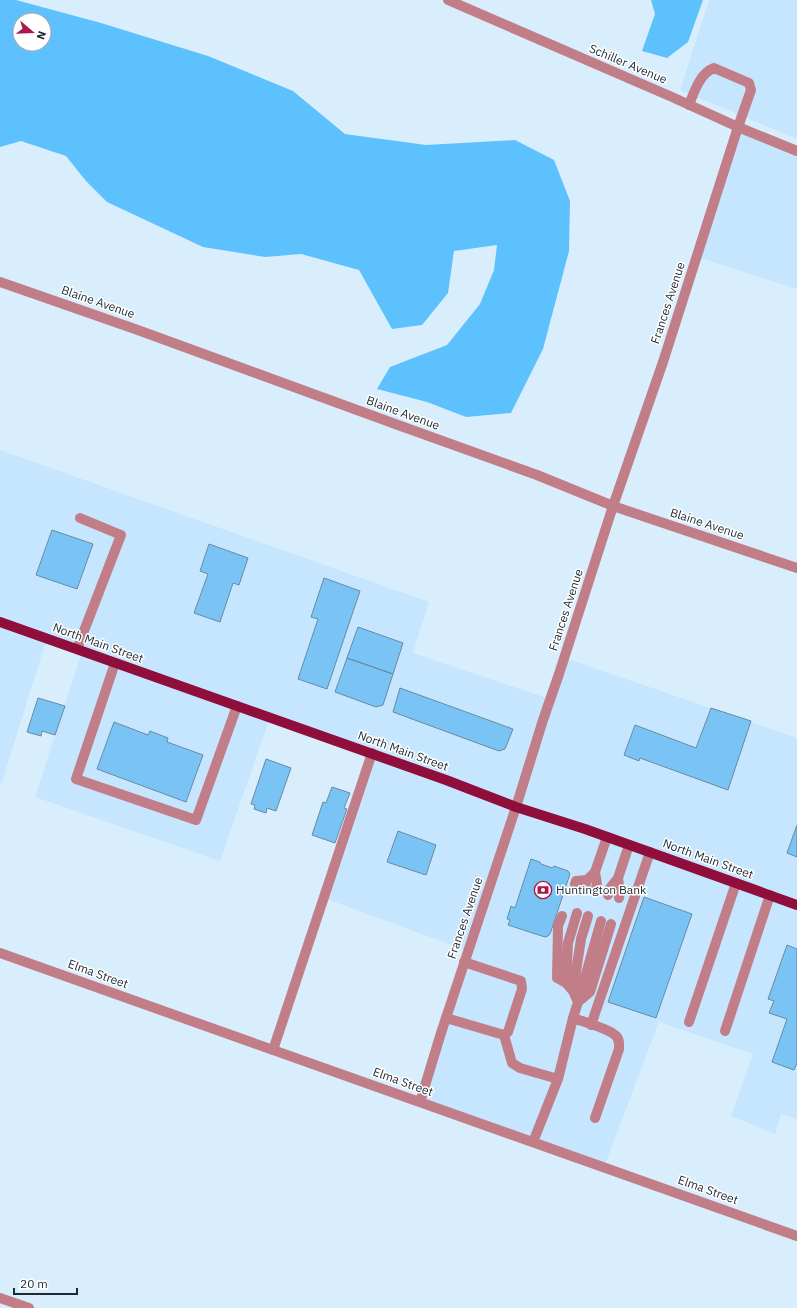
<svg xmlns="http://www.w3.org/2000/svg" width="797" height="1308" viewBox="0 0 797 1308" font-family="'IBM Plex Sans',sans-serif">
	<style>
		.built { fill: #c5e6fe }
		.forest { fill: #5dc1fe; fill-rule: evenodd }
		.building { fill: #79c4f5; stroke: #6a8aa0 }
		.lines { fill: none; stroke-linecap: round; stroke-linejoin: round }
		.lane { stroke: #c17e88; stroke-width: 10 }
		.street { stroke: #c17e88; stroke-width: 10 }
		.primary { stroke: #8f0e3b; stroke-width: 10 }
		.labels { text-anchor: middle; stroke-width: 3; stroke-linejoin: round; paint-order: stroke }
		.street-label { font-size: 12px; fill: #1d2a33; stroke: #fff }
		.poi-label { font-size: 12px; fill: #1d2a33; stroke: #fff; text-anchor: start }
	</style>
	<rect width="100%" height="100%" fill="#d9eefc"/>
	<!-- built -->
	<path class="built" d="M709 0H797V139L680 90Z
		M738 127 797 151V289L697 257Z
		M0 450 429 602 413 653 550 699 565 658 797 738V1119L781 1114 775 1134 731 1116 753 1054 659 1022 604 1167 420 1102 468 951 324 898 372 754 270 718 220 861 35 797 82 651 47 638 1 785 0 784Z"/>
	<!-- forest -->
	<path class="forest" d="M0 0H16L101 23 208 56 293 91 345 134 426 145 515 140 554 160 570 201 569 251 543 349 511 413 466 417 427 402 377 389 390 367 447 345 480 304 494 270 497 245 454 251 448 293 422 325 392 329 359 270 301 254 265 257 203 247 107 202 86 181 66 156 21 141 0 147ZM20 20H44V44H20Z
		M651 0H703L688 42 667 58 642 51 655 14Z"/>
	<!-- building -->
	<path class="building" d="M52 530 93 544 77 589 36 575Z
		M209 544 248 558 239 585 233 583 220 622 194 613 208 574 200 571Z
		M324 578 360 591 327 689 298 679 318 619 311 617Z
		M358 627 403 643 393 674 347 658Z
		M347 658 393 674 383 705 376 707 335 692Z
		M400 688 513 729 505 749 499 751 393 712Z
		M38 698 65 706 55 735 42 731 41 736 27 732Z
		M711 708 751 721 728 790 640 758 639 761 624 755 635 725 696 748Z
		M114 722 148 735 150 731 168 738 167 742 203 755 186 802 97 769Z
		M266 759 291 768 276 811 267 808 266 813 254 809 255 805 251 804Z
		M332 787 350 793 344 808 347 809 335 843 312 835 323 802 326 803Z
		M797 825V857L787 853Z
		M398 831 436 845 426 875 387 862Z
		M531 859 540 862 541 864 552 868 554 866 568 871 570 874 550 934 548 936 545 937 508 925 510 920 507 919 511 906 515 908Z
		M644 897 692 914 656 1018 608 1002Z
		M787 945 797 949V1063L794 1070 772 1062 787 1019 769 1013 774 1001 768 999Z"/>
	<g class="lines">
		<!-- lane -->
		<path class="lane" d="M689 105C694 92 700 73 714 68L749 83 751 90 738 127
			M77 649 121 535 80 518
			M115 663 76 779 196 820 237 706
			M618 878 620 892 619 898
			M575 884 576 881 587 880
			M585 887 587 880 595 872
			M595 891 597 884 595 872 607 837
			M608 895 610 888 618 878 629 845
			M562 916 558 926 557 978 566 983
			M573 991 566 983 568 943 577 913
			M578 1002 573 991 581 939 588 916
			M578 1002 601 921
			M446 1018 504 1035 508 1032 522 989 521 981 464 962
			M573 1018 578 1002 590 992 611 924
			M689 1022 736 883
			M591 1025 650 852
			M725 1031 770 895
			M504 1035 512 1063 520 1068 558 1079 573 1018C584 1022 607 1028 615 1035 620 1039 619 1044 619 1049L595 1118
			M273 1050 372 753
			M533 1142 558 1079"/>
		<!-- street -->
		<path class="street" d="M448 0 672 97 738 127 797 151
			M0 282 135 329 398 425 537 475 613 506 797 568
			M0 953 797 1236
			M420 1102 441 1033 516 807 543 720 559 674 613 506 663 362 738 127
			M0 1298 29 1308"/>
		<!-- primary -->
		<path class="primary" d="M0 622 446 780 516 807 585 829 797 905"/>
	</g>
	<!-- icons -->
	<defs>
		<symbol id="bank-ring" viewBox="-11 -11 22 22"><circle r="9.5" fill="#fff" stroke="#ac1849" stroke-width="1.5"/><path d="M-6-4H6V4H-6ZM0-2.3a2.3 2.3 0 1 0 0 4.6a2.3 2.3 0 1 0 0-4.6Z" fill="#ac1849"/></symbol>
	</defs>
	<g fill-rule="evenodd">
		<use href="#bank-ring" x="533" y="880" width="20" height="20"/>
	</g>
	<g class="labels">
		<!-- street labels -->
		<g class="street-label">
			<text transform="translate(628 64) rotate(23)" y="4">Schiller Avenue</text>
			<text transform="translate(98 302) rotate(19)" y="4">Blaine Avenue</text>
			<text transform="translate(668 303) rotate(-72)" y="4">Frances Avenue</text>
			<text transform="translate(403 413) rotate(20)" y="4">Blaine Avenue</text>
			<text transform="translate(707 524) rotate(18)" y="4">Blaine Avenue</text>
			<text transform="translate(566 610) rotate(-72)" y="4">Frances Avenue</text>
			<text transform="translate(98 643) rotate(20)" y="4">North Main Street</text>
			<text transform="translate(403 751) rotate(20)" y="4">North Main Street</text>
			<text transform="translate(708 859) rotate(20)" y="4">North Main Street</text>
			<text transform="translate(465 918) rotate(-71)" y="4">Frances Avenue</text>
			<text transform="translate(98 974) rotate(20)" y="4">Elma Street</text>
			<text transform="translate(403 1082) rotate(20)" y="4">Elma Street</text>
			<text transform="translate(708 1190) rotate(20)" y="4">Elma Street</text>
		</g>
		<!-- poi labels -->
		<g class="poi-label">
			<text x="556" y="894">Huntington Bank</text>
		</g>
	</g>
	<!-- north arrow -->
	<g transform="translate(32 32) rotate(109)"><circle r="19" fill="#ffffff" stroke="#a5aaad"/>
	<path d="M0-3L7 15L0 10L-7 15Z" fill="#ac1849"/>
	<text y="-6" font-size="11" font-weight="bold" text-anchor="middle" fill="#1d2a33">N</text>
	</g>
	<!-- scale -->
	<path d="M14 1288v6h63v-6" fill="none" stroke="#1d2a33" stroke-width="2"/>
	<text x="20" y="1288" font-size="12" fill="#1d2a33" stroke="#ffffff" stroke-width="3" paint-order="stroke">20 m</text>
</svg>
